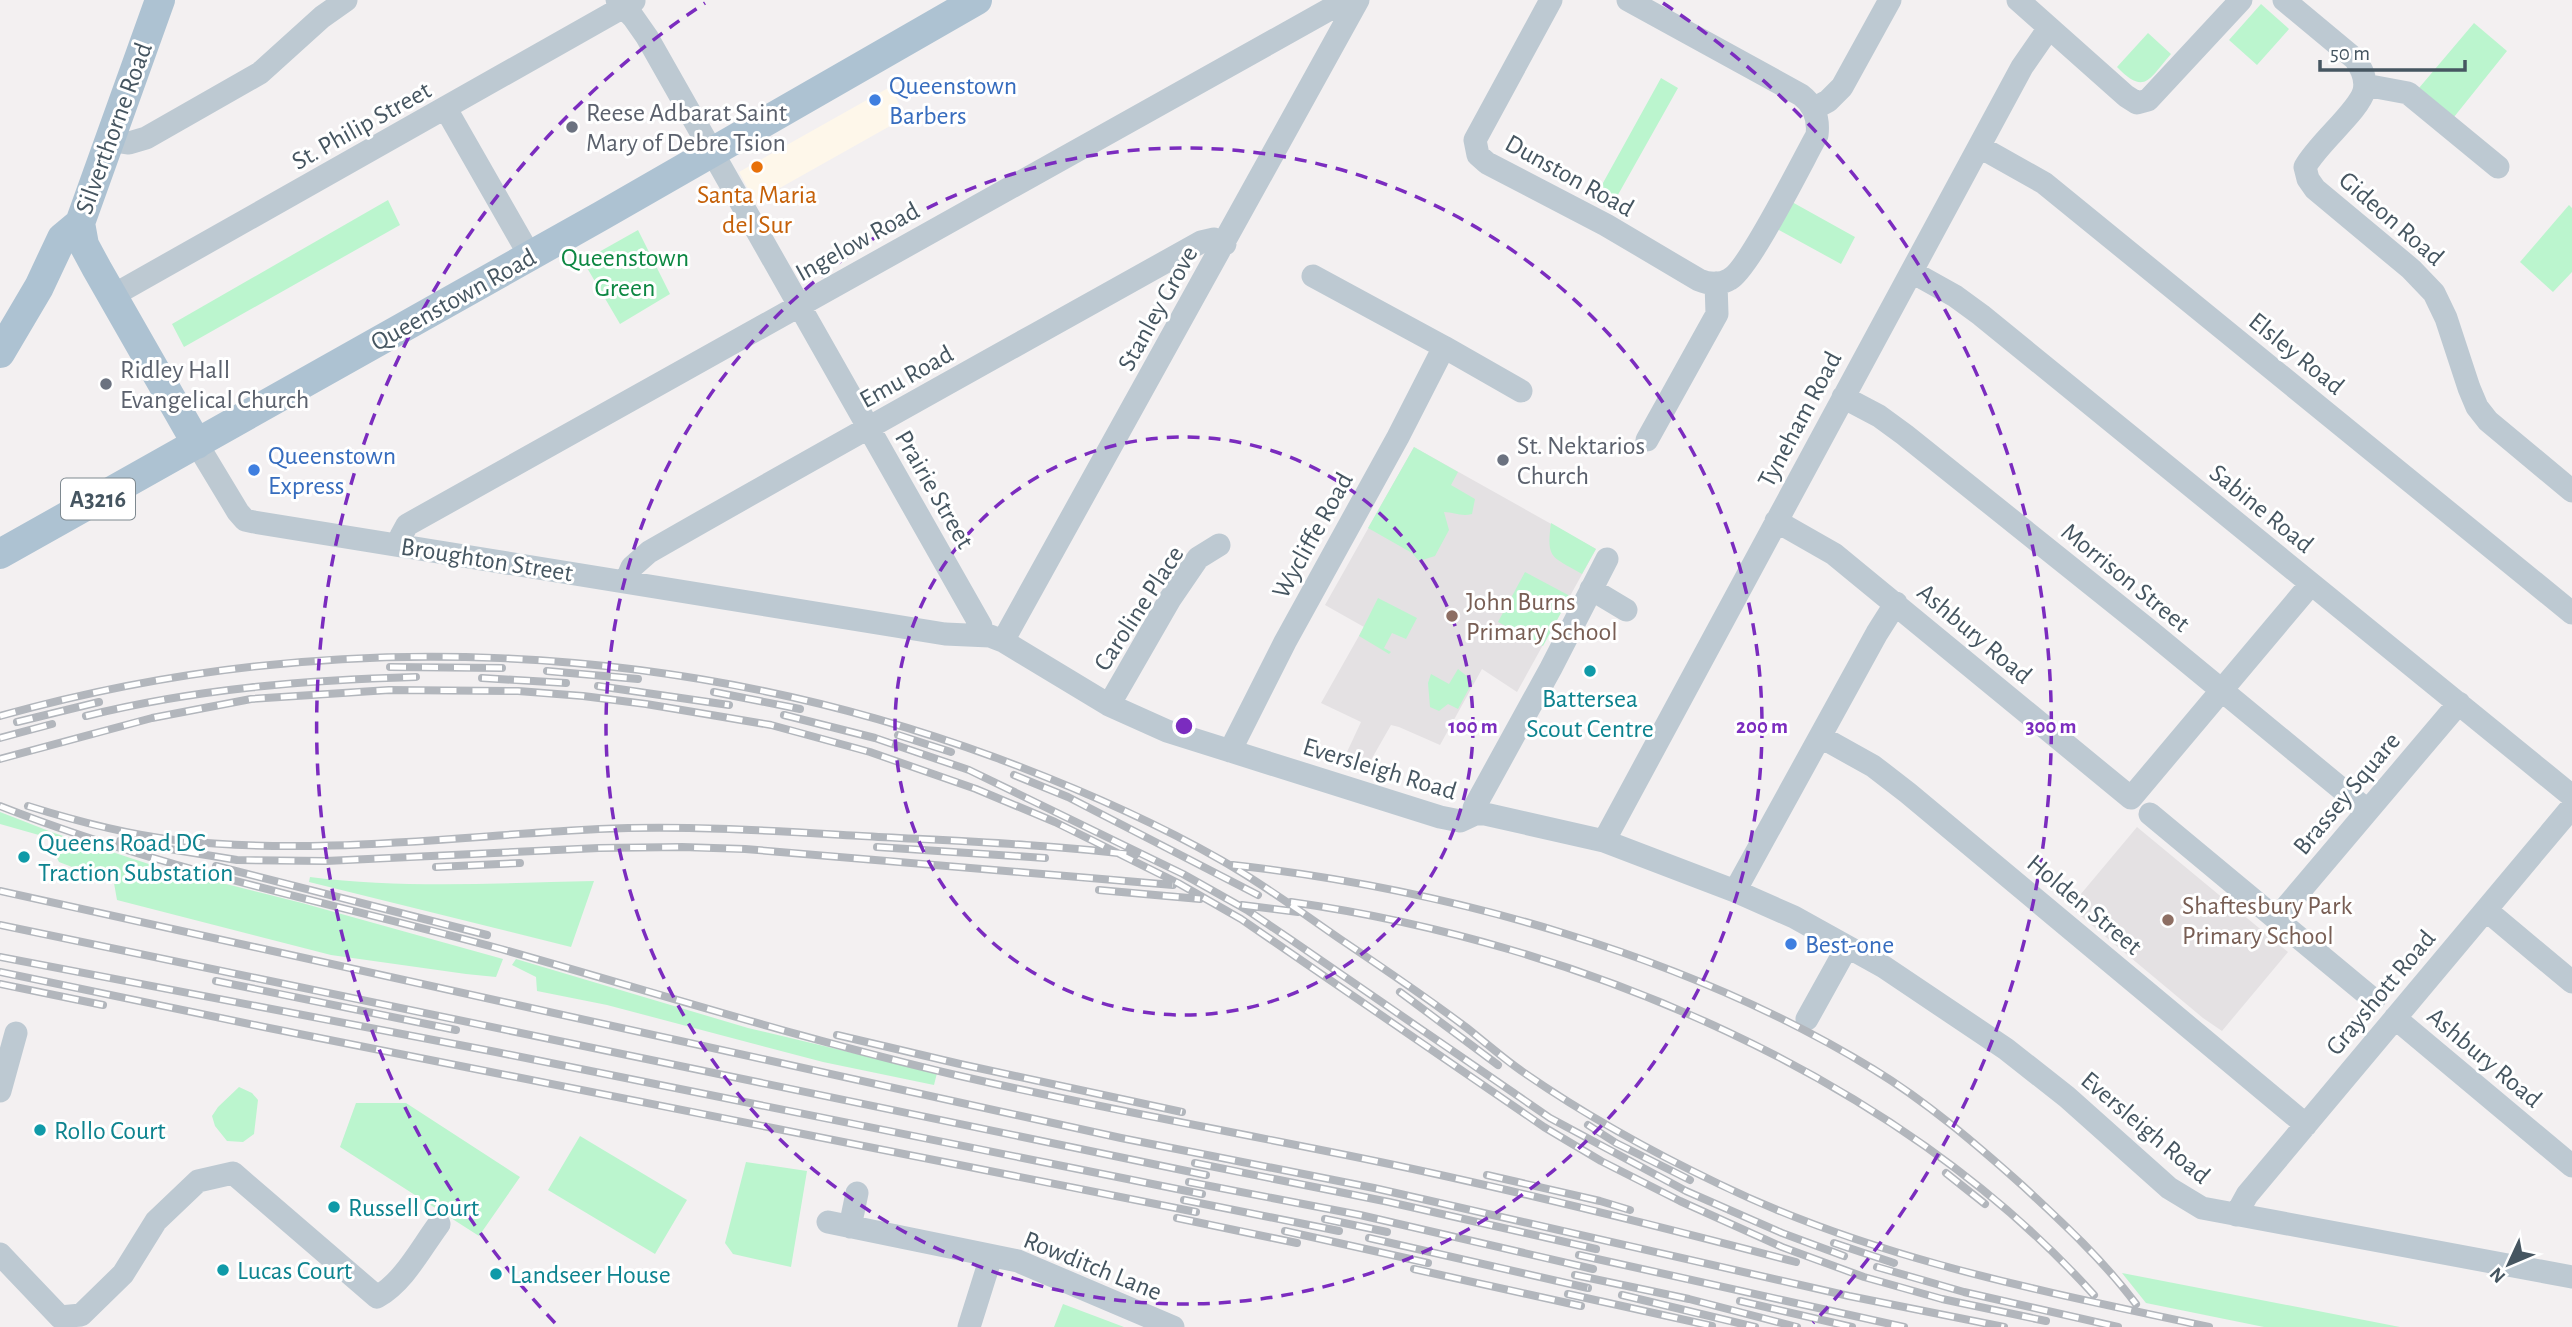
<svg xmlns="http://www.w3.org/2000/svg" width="2572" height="1327" viewBox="0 0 2572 1327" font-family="'Alegreya Sans',sans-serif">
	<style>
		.commercial { fill: #fef7ea }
		.education { fill: #e4e1e3 }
		.green { fill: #bbf5ce }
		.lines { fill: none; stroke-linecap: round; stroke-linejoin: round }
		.minor { stroke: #bdc9d2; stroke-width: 23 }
		.major { stroke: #adc2d2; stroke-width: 30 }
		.rail-casing { stroke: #b2b6bc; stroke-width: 8 }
		.rail { stroke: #fff; stroke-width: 5; stroke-dasharray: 16; stroke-linecap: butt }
		.ring { fill: none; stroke: #7b2cbf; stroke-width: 3.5; stroke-dasharray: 12 9 }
		.shop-dot { fill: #3f7fe0; stroke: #fff; stroke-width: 2.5 }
		.worship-dot { fill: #6b7280; stroke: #fff; stroke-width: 2.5 }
		.food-dot { fill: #e8710a; stroke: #fff; stroke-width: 2.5 }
		.education-dot { fill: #8d6e63; stroke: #fff; stroke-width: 2.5 }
		.culture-dot { fill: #0f9aa8; stroke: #fff; stroke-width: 2.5 }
		.labels { text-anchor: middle; stroke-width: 6; stroke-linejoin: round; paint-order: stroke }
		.shield { fill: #fff; stroke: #7e8990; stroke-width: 2 }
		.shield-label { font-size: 24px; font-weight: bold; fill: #465661 }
		.shop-label { font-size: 26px; fill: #366cbe; stroke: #fff; text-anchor: start }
		.worship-label { font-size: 26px; fill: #5b616d; stroke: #fff; text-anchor: start }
		.street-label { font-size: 26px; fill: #465661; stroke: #fff }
		.food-label { font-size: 26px; fill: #c56008; stroke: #fff }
		.park-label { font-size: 26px; fill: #0c8742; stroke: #fff }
		.education-label { font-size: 26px; fill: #785e54; stroke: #fff; text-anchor: start }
		.culture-label { font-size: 26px; fill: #0d838f; stroke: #fff; text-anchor: start }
		.centre { fill: #7b2cbf; stroke: #fff; stroke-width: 3.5 }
		.ring-label { font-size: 21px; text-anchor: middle; font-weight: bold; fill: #7b2cbf; stroke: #fff; stroke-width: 6; stroke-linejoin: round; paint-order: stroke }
	</style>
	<rect width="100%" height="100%" fill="#f3f0f1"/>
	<!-- commercial -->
	<path class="commercial" d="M890 87 906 117 755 202 739 172Z"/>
	<!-- education -->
	<path class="education" d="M1414 447 1596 549 1517 692 1482 669 1440 745 1399 727 1391 725 1363 774 1340 767 1361 722 1321 703 1364 627 1325 605Z
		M2137 827 2288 952 2222 1031 2203 1018 2070 907Z"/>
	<!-- green -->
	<path class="green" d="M2261 4 2289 29 2257 65 2229 40Z
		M2474 23 2507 51 2454 117 2419 88Z
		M2148 33 2171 54C2149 79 2145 96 2117 67Z
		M1661 78 1678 88 1610 209 1593 201Z
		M388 200 400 225 184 347 172 324Z
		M1792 202 1855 237 1841 264 1777 229Z
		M2569 205 2572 208V272L2553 292 2520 262Z
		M638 230 670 294 620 324 583 261Z
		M1414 447 1458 472 1451 485 1475 499 1472 514C1461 517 1454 512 1444 512L1449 530 1435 556 1419 561 1412 553 1368 528Z
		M1551 523 1596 549 1582 574C1552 556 1546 560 1551 523Z
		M1525 572 1570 596 1543 646 1498 622Z
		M1378 598 1417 618 1406 639 1392 633 1384 648 1391 652 1389 654 1359 636Z
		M1458 669 1473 681 1458 709 1448 704 1439 711 1430 707 1428 683 1431 674 1449 684Z
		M0 812 54 833 158 867 302 903 503 959 496 977 466 974 331 955 117 900 114 883 59 862 50 844 53 839 0 824Z
		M310 877C404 889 500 883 594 881L571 947 309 882Z
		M516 959 748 1028 937 1073 934 1085 823 1062 607 1005 537 991 536 977 512 965Z
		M239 1087 252 1093 258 1100 254 1134 243 1142 227 1141 215 1126 212 1116 218 1107Z
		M356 1103H406L520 1177 479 1236 340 1147Z
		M580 1136 687 1200 655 1254 548 1190Z
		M746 1162 807 1171 791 1267 733 1254 725 1243Z
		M2122 1273 2400 1327H2264L2146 1303Z
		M1063 1304 1124 1327H1054Z"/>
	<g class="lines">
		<!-- minor -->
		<path class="minor" d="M617 0 633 17 647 37 981 626 982 635
			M1551 0 1475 140 1478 155 1487 163 1606 225 1699 280C1708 284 1721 285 1730 279 1749 269 1803 160 1817 135 1819 119 1814 105 1801 95L1628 0
			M2018 0 2126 96 2137 103 2148 100 2241 0
			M2284 0 2355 59C2362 69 2367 79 2364 91 2359 111 2318 143 2305 167L2308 179 2315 189 2411 269 2434 293 2446 318 2469 388 2477 407 2488 421 2572 491
			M2365 85 2408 93 2498 167
			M446 109 530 256
			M1813 109 1828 101 1842 87 1890 0
			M108 140 129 143 146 138 260 73 322 17 346 0
			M1980 147 2044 183 2572 613
			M1912 272 1955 296 1981 315 2572 796
			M112 296 634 1
			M1444 347 1521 391
			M1843 397 1879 416 1905 435 2151 632 2367 810
			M1647 440 1717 314 1716 283
			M197 444 238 512 245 520 254 522 945 634 990 636 1003 641 1109 705 1167 731 1440 817 1460 821 1475 814H1485L1604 841 1735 891 1794 917 1884 967 2006 1049 2067 1097 2169 1188 2202 1208 2572 1277
			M1776 521 1834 554 2131 798 2311 584
			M401 545V536L407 525 1339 4 1354 6
			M626 581 632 567 649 552C832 447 1017 345 1201 242L1214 239 1225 244
			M1591 589 1626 610
			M1003 641 1358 0
			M1109 705 1170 599 1198 558 1219 545
			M1821 737 1873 766 1908 793 2306 1125
			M1230 751 1285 642 1398 437 1444 347 1313 276
			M1475 814 1474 808 1551 668 1607 559
			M2150 814 2374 1000
			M1604 841 2022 67 2049 28
			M1735 891 1877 633 1896 603
			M2486 910 2572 982
			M2277 918 2459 703
			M2395 1018 2572 1166
			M1807 1019 1847 947
			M0 1091 16 1033
			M2236 1215 2247 1195 2572 807
			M828 1222 1018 1261 1173 1327
			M850 1227 857 1193
			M0 1254 60 1317 81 1315 123 1274 156 1221 198 1181 233 1173 377 1297C404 1282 421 1248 439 1224
			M969 1327 991 1257"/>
		<!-- major -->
		<path class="major" d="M80 223 84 245 97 269 197 444
			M0 353 39 287 62 238 80 223 160 0
			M0 554 601 216 977 0"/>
		<defs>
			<path id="rail" d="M390 667 502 668
				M547 671 638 679
				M482 678 566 683
				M598 686 729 705
				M714 692 800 709
				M784 715 875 738 969 770 1183 874 1247 910 1290 939 1550 1118 1686 1191 1782 1233 1844 1256
				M0 716C328 624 675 640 994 757 1072 786 1149 819 1221 860 1263 884 1301 912 1340 939 1383 968 1426 997 1467 1028 1486 1043 1504 1059 1523 1072 1585 1115 1652 1152 1719 1184 1874 1259 2042 1291 2209 1327
				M86 716C194 689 306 680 416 677
				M17 722 99 702
				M898 735 951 752
				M0 738 52 724
				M0 759 152 718 251 699 389 690 518 691 583 696 646 704 771 725 870 752 976 789 1055 822 1178 883 1241 919 1544 1127 1601 1161 1680 1201 1782 1247 1864 1277 1942 1299 2046 1321
				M1014 775 1068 797 1258 895
				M0 806C162 870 333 903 501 949 654 992 805 1040 960 1076 1099 1108 1240 1133 1380 1162 1519 1191 1658 1226 1796 1262
				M28 806C76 821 125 834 175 840 317 856 458 836 599 829 687 825 775 831 862 836 953 841 1045 844 1135 855
				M120 841 237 860 326 861 599 848 682 847 745 849 1173 885
				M877 847 1045 858
				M1233 865C1448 889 1687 955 1873 1069 1927 1102 1976 1144 2023 1186 2063 1223 2103 1260 2136 1304
				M216 866 487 935
				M436 867 520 863
				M1099 890 1200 899
				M0 891 1121 1138 1374 1188 1849 1296 2004 1327
				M1291 902C1580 943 1896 1075 2094 1295
				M1242 905 1298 912
				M0 925 1206 1175
				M0 957 496 1052 1202 1194
				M0 972 264 1027 1196 1212
				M216 981 456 1030
				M0 984 103 1005
				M1400 992 1498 1065
				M837 1035 960 1064 1182 1112
				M1588 1125 1616 1143 1690 1180
				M1195 1163 1389 1202 1596 1249
				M1946 1173 1985 1204
				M1487 1175 1600 1201 1630 1210
				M1189 1182 1360 1215 1593 1269
				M1184 1200 1339 1231
				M1177 1218 1297 1243
				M1325 1219 1387 1232
				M1285 1231 1428 1263
				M1369 1238 1588 1288
				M1834 1243 1894 1263
				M1579 1255 1904 1327
				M1877 1267 1964 1292 2118 1327
				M1414 1269 1581 1306
				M1575 1275 1689 1299 1797 1327
				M1568 1294 1712 1326
				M1622 1295 1755 1327
				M1740 1301 1852 1327"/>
		</defs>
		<!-- rail casing -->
		<use href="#rail" class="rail-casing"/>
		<!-- rail -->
		<use href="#rail" class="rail"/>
	</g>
	<!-- distance rings -->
	<g class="ring">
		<circle cx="1184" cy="726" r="289"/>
		<circle cx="1184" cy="726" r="578"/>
		<path d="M555 1323A867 867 0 0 1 705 3M1663 3A867 867 0 0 1 1813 1323"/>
	</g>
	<!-- markers -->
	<g class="shop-dot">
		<circle cx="875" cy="100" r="7"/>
		<circle cx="254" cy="470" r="7"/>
		<circle cx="1791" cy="944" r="7"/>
	</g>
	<g class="worship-dot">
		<circle cx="572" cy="127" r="7"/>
		<circle cx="106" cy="384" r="7"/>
		<circle cx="1503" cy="460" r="7"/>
	</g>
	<circle class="food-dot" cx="757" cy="167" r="7"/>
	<g class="education-dot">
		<circle cx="1452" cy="616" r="7"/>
		<circle cx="2168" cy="920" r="7"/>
	</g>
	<g class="culture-dot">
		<circle cx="1590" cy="671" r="7"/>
		<circle cx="24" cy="857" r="7"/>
		<circle cx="40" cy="1130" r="7"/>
		<circle cx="334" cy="1207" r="7"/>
		<circle cx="223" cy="1270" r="7"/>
		<circle cx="496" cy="1274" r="7"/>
	</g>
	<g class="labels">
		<!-- shield labels -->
		<rect class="shield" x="61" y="478.5" width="74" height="41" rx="5"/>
		<g class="shield-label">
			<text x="98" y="507">A3216</text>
		</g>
		<!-- shop labels -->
		<g class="shop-label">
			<text x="889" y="94">Queenstown<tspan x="889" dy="30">Barbers</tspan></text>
			<text x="268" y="464">Queenstown<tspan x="268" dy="30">Express</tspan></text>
			<text x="1805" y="953">Best-one</text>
		</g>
		<!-- worship labels -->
		<g class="worship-label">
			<text x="586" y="121">Reese Adbarat Saint<tspan x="586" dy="30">Mary of Debre Tsion</tspan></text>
			<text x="120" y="378">Ridley Hall<tspan x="120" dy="30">Evangelical Church</tspan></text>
			<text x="1517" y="454">St. Nektarios<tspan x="1517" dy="30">Church</tspan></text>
		</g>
		<!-- street labels -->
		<g class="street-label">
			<text transform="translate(361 125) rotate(-29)" y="9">St. Philip Street</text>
			<text transform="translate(113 128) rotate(-70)" y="9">Silverthorne Road</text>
			<text transform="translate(1570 175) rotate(29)" y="9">Dunston Road</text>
			<text transform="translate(2392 218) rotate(41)" y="9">Gideon Road</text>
			<text transform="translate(857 241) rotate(-29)" y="9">Ingelow Road</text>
			<text transform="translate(453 299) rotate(-29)" y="9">Queenstown Road</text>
			<text transform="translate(1157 308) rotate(-61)" y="9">Stanley Grove</text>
			<text transform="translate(2297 353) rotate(39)" y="9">Elsley Road</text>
			<text transform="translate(906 376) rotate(-29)" y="9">Emu Road</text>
			<text transform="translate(1799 419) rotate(-62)" y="9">Tyneham Road</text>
			<text transform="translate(935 489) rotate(60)" y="9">Prairie Street</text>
			<text transform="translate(2262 508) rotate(39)" y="9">Sabine Road</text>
			<text transform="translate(1312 535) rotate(-61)" y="9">Wycliffe Road</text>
			<text transform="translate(487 559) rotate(9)" y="9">Broughton Street</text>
			<text transform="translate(2126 577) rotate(39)" y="9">Morrison Street</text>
			<text transform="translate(1138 608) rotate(-57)" y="9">Caroline Place</text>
			<text transform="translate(1975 633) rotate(40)" y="9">Ashbury Road</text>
			<text transform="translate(1380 768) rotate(17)" y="9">Eversleigh Road</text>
			<text transform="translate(2346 793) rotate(-50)" y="9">Brassey Square</text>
			<text transform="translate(2085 904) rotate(40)" y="9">Holden Street</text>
			<text transform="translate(2380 992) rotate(-50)" y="9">Grayshott Road</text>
			<text transform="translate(2485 1057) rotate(40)" y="9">Ashbury Road</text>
			<text transform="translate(2146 1127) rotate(40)" y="9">Eversleigh Road</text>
			<text transform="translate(1093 1265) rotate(22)" y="9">Rowditch Lane</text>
		</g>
		<!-- food labels -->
		<g class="food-label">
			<text x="757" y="203">Santa Maria<tspan x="757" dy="30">del Sur</tspan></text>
		</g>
		<!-- park labels -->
		<g class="park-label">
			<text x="625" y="266">Queenstown<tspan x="625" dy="30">Green</tspan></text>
		</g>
		<!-- education labels -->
		<g class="education-label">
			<text x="1466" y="610">John Burns<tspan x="1466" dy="30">Primary School</tspan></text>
			<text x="2182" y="914">Shaftesbury Park<tspan x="2182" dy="30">Primary School</tspan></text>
		</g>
		<!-- culture labels -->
		<g class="culture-label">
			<text x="1590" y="707" text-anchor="middle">Battersea<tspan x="1590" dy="30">Scout Centre</tspan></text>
			<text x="38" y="851">Queens Road DC<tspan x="38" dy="30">Traction Substation</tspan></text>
			<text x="54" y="1139">Rollo Court</text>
			<text x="348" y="1216">Russell Court</text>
			<text x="237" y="1279">Lucas Court</text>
			<text x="510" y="1283">Landseer House</text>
		</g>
	</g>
	<circle cx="1184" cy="726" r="10" class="centre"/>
	<g class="ring-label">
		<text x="1473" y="733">100 m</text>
		<text x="1762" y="733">200 m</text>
		<text x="2051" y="733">300 m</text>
	</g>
	<!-- north arrow -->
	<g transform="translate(2509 1264) rotate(226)" stroke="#ffffff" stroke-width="5" paint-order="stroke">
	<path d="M0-5L12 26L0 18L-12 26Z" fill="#465661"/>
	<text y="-10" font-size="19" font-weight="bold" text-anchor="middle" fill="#465661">N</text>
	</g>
	<!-- scale -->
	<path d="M2320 60v10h145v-10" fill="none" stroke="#465661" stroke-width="3.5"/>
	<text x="2330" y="60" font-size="21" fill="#465661" stroke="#ffffff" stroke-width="5" paint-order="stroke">50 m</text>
</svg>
